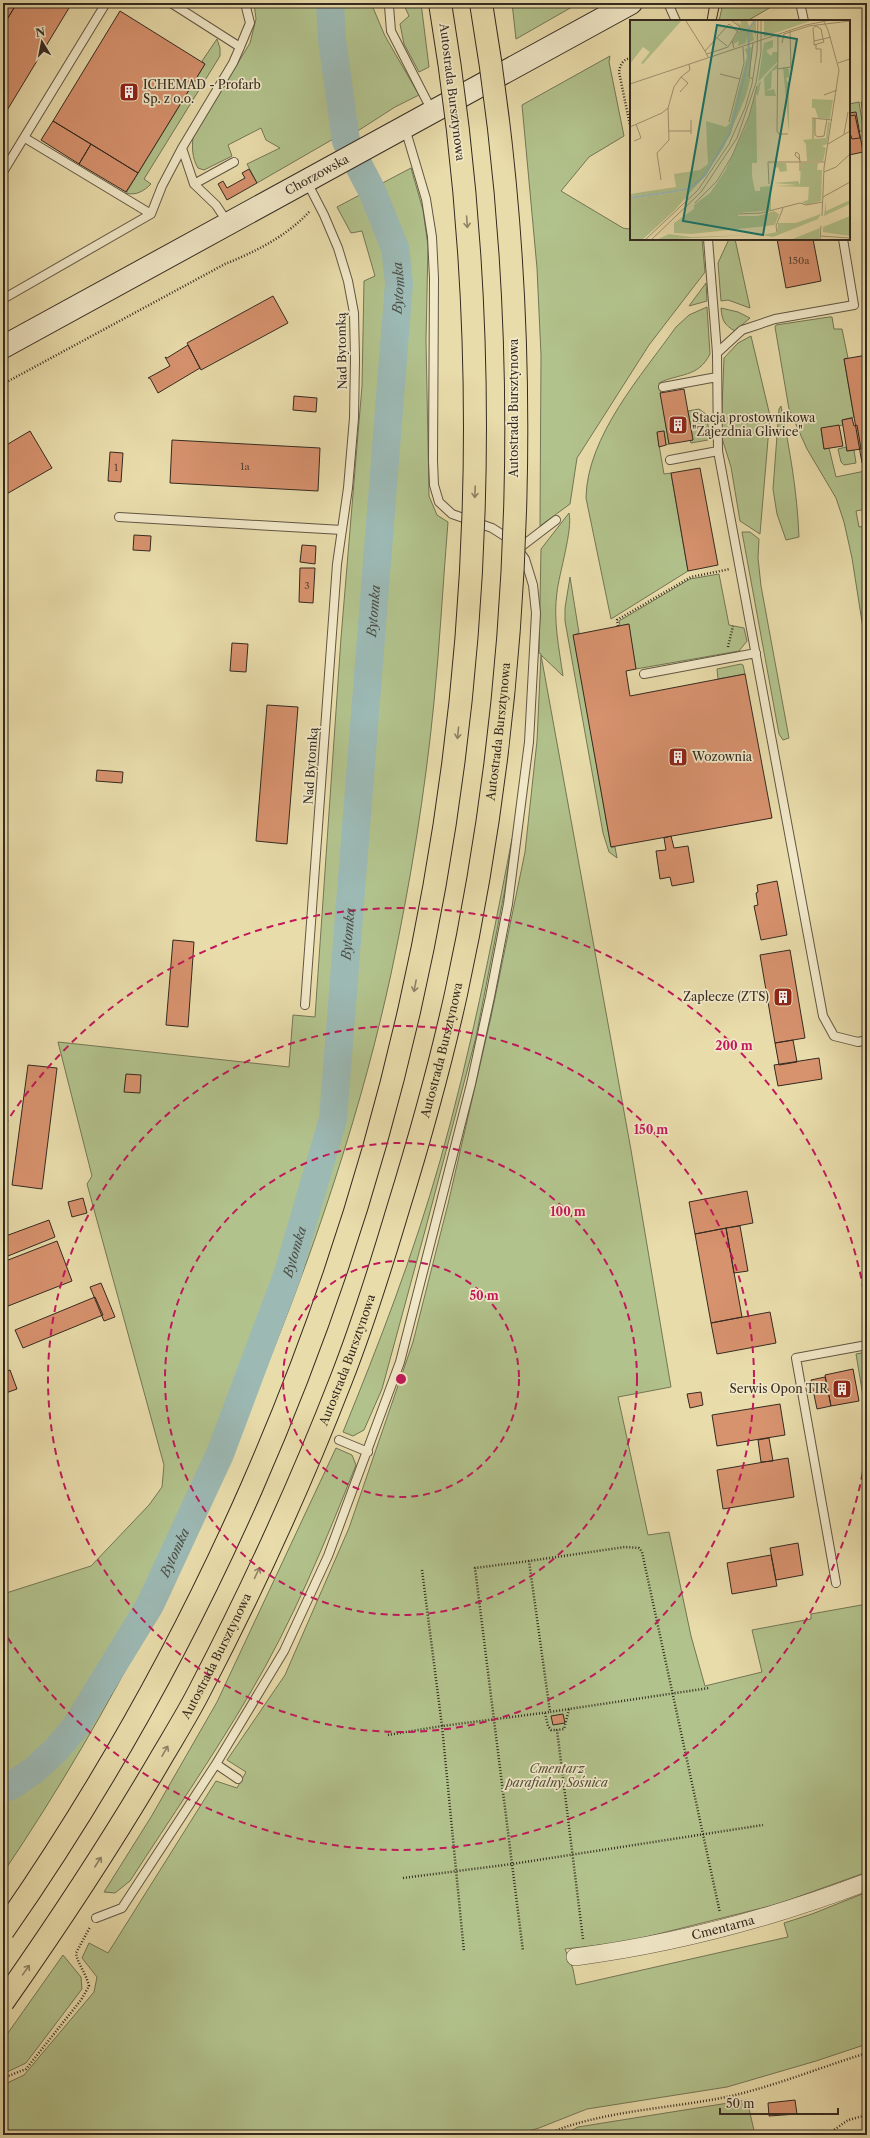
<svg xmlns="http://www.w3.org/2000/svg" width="870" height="2138" viewBox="0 0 870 2138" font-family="'Libre Caslon Text',serif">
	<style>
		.green { fill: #b2c28c; stroke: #737656 }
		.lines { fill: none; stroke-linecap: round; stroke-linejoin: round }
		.river { stroke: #9cb9b4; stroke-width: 28 }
		.building { fill: #d7926e; stroke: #342a20 }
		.service-casing { stroke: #615643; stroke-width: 10 }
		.minor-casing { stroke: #615643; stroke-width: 18 }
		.secondary-casing { stroke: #342a20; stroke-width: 24 }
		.path { stroke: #342a20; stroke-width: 2.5; stroke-dasharray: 1 2; stroke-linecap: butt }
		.service { stroke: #f1e8c8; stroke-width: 8 }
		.minor { stroke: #f1e8c8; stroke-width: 17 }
		.secondary { stroke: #f1e8c8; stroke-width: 22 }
		.tram { stroke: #342a20; stroke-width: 1 }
		.motorway-bridge-casing { stroke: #342a20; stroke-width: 24; stroke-linecap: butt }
		.motorway-bridge { stroke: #e9dcab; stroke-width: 22 }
		.oneway { stroke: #8e8366 }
		.ring { fill: none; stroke: #c2185b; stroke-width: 2; stroke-dasharray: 7 5 }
		.labels { text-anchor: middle; stroke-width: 3.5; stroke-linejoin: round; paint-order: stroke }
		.number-label { font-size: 10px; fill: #5d4434 }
		.poi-label { font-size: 12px; fill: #342a20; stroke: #f1e8c8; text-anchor: start }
		.street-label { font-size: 12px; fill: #342a20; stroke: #f1e8c8 }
		.park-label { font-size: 12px; font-style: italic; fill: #54503b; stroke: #f1e8c8 }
		.water-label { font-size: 13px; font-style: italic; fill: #4e4e45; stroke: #f1e8c8 }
		.inset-river { fill: none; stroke: #9cb9b4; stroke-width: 2 }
		.inset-road { fill: none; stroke: #a19573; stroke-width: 1 }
		.view { fill: #0f766e; fill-opacity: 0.15; stroke: #0f766e; stroke-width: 2 }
		.inset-edge { fill: none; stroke: #342a20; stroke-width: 2 }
		.centre { fill: #c2185b; stroke: #f1e8c8; stroke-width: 2 }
		.ring-label { font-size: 12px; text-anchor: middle; font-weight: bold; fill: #c2185b; stroke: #f1e8c8; stroke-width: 3.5; stroke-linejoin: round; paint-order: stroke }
	</style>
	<rect width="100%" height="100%" fill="#e9dcab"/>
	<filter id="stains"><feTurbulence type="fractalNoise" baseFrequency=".005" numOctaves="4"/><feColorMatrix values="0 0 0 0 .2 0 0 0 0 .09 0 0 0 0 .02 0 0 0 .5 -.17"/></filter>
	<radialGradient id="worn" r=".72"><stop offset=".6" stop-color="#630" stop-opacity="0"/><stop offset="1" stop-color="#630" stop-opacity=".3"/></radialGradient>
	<!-- green -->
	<path class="green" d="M254 3H321L335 138 257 183 247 164 280 148 266 140 261 128 228 145 232 156 204 170 198 168C192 158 192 148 193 137L250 43 256 19Z
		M336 3H371L385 36 419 95 395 107 353 134 337 19Z
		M403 3H421L429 67 419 72 404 44 400 24 409 16Z
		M512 3H579L516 39Z
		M723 3H778L747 21H719Z
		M217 39 220 48V56L144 179 151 184C144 191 136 196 126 193L205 64 202 61Z
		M610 56 609 62 624 136 589 157 561 191 623 228 628 229 631 227V239H702L705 272 649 345 577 458 570 504 540 526 541 355 537 268 522 105Z
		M867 101V134L861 102Z
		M859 102 863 127V130L859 132 849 116V104Z
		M411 168 423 210 428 246 426 340 429 496 437 515 448 522C443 582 440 642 434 702 425 793 410 885 391 974 363 1103 321 1230 272 1353 200 1535 113 1710 3 1873V1803L47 1770 32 1762 3 1780V1594L91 1566 149 1505 162 1487 164 1465 87 1184 92 1176 58 1042 289 1067 293 1015 315 1017 341 638 362 386 364 281 375 276 362 231 351 233 337 207Z
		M729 239H735L750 308 728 300 721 301 718 263Z
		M706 283 707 301 689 306Z
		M707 307 710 354C698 378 679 373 659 383L669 444 666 445 664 431 657 433 664 474 671 473 688 571 611 619 586 498C587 436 642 375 676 327L689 315Z
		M721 308 738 312 750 318 735 331C724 325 722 320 721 308Z
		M829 317H832L834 329H842L848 358 844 359 854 417 842 420 843 425 821 429 824 449 829 448 836 477 865 471 867 498 864 499 866 509 856 511 859 527 867 526V654L852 558 844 522 836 498 807 449 789 409 775 327 776 325Z
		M751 336 770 416 760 534 740 521 731 467 721 435 724 358 738 343Z
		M781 406C790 452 797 490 799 537L786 540 777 514 773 489 779 409Z
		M699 409 706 414 710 437 708 440 691 443 690 440H693L688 411Z
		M846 447 847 451 854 450 856 463 844 465 841 462 838 449Z
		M569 513C573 529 559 574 557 592 553 620 559 648 563 676L541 655 631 1150 671 1387 618 1397 648 1535 669 1532 691 1636 705 1686 762 1672 752 1630 811 1619V1614L867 1604V1872L778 1904 626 1942 565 1949 573 1969 576 1985 788 1937 784 1923 812 1914 867 1892V2044L816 2061 727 2087 587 2109 539 2128 515 2135H3V2085L24 2075 94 1992 97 1977 82 1958 89 1943 108 1953 216 1781 237 1788 246 1772 227 1760 285 1675 349 1528 413 1342 448 1204 491 1017 525 852 537 741 541 654 539 653 541 549Z
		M742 532H750L759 539 758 558 761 586 789 738 783 740 779 734Z
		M719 574 729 625 744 628 747 641 739 651 636 669 628 624 620 626 619 621 690 579Z
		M570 577 579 633 574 635 611 847H615L617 858 609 852 603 833 565 621V608Z
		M741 664 743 665 745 674 718 679 717 669Z
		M512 839 505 889 476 1037 426 1227 382 1389 364 1430 353 1436 343 1432C379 1344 414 1253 440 1161 470 1055 491 947 512 839Z
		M867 1352V1401L864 1402 856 1354Z
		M336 1448 352 1455 356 1465C325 1543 292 1623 249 1695 212 1758 170 1819 130 1881L115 1893 104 1892 151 1817 217 1702Z
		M63 1955 81 1977 82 1989 26 2063 3 2074V2040Z
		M747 2100 755 2135H563L578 2127Z"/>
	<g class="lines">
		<!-- river -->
		<path class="river" id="s1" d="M3 1788 11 1786 33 1771 56 1750 76 1726 150 1605 220 1454 288 1273 333 1119 399 283 395 248 372 191 346 141 332 40 330 3"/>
	</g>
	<!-- building -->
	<path class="building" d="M3 3H17L3 26Z
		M17 3H72L3 117V26Z
		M120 11 205 64 138 173 53 121Z
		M856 112 863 152 849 155V113Z
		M855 115 860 138 852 139 849 130V116Z
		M53 121 91 144 79 164 41 140Z
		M91 144 138 173 126 192 79 164Z
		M249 169 257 183 227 200 218 184 223 181 227 188 245 178 242 173Z
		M777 239H813L821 281 786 288Z
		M273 296 288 323 201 370 187 343Z
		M188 345 200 368 158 393 150 378H148L170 366 165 357 167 358Z
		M867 355V462L862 463 844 359Z
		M684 389 693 440 669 444 660 393Z
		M294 396 317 398 316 412 293 410Z
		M852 418 854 426 857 425 861 449 847 451 842 420Z
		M839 425 843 446 824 449 821 428Z
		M30 431 52 468 3 496V447Z
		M664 431 666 445 659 447 657 432Z
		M172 440 320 448 318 491 170 483Z
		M110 452 123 453 121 482 108 481Z
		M700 468 718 565 688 571 671 473Z
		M134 535 151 536 150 551 133 550Z
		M302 545 316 546 315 564 300 562Z
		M300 568H315L313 603 299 602Z
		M629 624 636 669 626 671 630 696 745 674 772 818 611 847 573 635Z
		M232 643 248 644 246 672 230 671Z
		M267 705 298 707 287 844 256 841Z
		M97 770 123 772 122 783 96 781Z
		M671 836 674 848 688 846 694 882 672 886 670 877 660 879 656 851 666 850 664 838Z
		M777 881 787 935 761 940 754 906 758 905 756 893 758 892 757 885Z
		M173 940 194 942 188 1027 166 1025Z
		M790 950 805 1038 775 1043 760 955Z
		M793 1040 797 1062 779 1065 775 1043Z
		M819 1058 822 1079 778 1086 774 1065Z
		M28 1065 57 1068 42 1189 12 1185Z
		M126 1074 141 1075 140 1093 124 1092Z
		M747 1191 753 1223 695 1234 689 1202Z
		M83 1198 87 1213 72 1217 68 1202Z
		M49 1220 55 1237 3 1258V1237Z
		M740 1226 748 1271 734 1273 726 1228Z
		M726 1228 742 1317 711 1323 695 1234Z
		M57 1241 72 1281 3 1308V1262Z
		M101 1283 115 1317 104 1321 90 1287Z
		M95 1297 103 1315 23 1348 15 1330Z
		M770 1312 776 1343 717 1354 711 1323Z
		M853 1369 859 1401 831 1406 825 1375Z
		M10 1370 17 1389 3 1394V1373Z
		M825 1377 831 1406 817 1409 811 1380Z
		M701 1392 703 1405 690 1408 687 1394Z
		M780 1404 785 1435 717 1446 712 1415Z
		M769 1438 773 1461 761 1462 758 1440Z
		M788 1458 794 1497 723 1509 717 1470Z
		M798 1543 803 1575 776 1580 770 1548Z
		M771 1555 777 1586 732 1594 727 1563Z
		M563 1714 565 1723 553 1725 551 1716Z
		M795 2100 797 2114 769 2116 768 2103Z"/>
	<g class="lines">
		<defs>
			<path id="service" d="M171 3 240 47
				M668 3 676 21
				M800 3 804 21
				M389 6 391 31 432 111
				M25 138 151 214
				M3 172 106 3
				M194 184 234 162
				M228 223 216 205 194 184 182 148 233 63 240 47 250 23 245 3
				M708 239 717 353 718 451 823 1016 834 1036 858 1042 867 1040
				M3 299 151 214 162 186 182 148
				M717 353 742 330 775 319 854 305 843 239
				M663 387 717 377
				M670 460 718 451
				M119 517 342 530
				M518 549 556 520
				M644 674 756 653
				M305 1005 337 564 348 488 354 418 355 359 354 313 348 281 338 248 324 215 307 182
				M339 1440 368 1452
				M836 1583 796 1358 867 1345
				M216 1764 238 1779
				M96 1918 122 1908 216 1764 284 1651 328 1556 400 1362 471 1084 490 997 508 904 529 742 536 613 533 585 525 559 511 540 492 528 452 514 439 502 434 485 433 461 434 278 432 237 426 199 405 128"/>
			<g id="minor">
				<path id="s2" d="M575 1957C675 1944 772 1918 867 1882"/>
			</g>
			<g id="secondary">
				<path id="s3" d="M3 347 631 3"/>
			</g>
		</defs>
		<!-- service casing -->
		<use href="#service" class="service-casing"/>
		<!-- minor casing -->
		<use href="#minor" class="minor-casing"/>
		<!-- secondary casing -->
		<use href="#secondary" class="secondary-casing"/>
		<!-- path -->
		<path class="path" d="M631 58C623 59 620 65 619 72L631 130
			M3 384 225 264C255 252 287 236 310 211
			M618 626 617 620 691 577 730 569
			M728 647 733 626
			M529 1561 475 1568 512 1864 763 1825
			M422 1570 442 1726 550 1712
			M569 1709 550 1712 529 1561 625 1547 639 1548 642 1552 720 1913
			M545 1713 548 1726 551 1730H557
			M388 1735 442 1726 464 1952
			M403 1878 512 1864 523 1951
			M583 1939 557 1730 564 1729 569 1709 709 1688
			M3 2078 26 2069 81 2000 89 1986C86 1973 78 1965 76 1953L90 1927
			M545 2135C601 2110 671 2109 731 2096 778 2085 821 2067 867 2053
			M827 2135 848 2120 867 2115"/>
		<!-- service -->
		<use href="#service" class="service"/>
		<!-- minor -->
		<use href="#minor" class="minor"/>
		<!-- secondary -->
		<use href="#secondary" class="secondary"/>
		<!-- tram -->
		<path class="tram" d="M707 21 710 3
			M716 21 720 3"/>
		<defs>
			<g id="motorway-bridge">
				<path d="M3 1931C392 1373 552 675 440 3"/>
				<path id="s4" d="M3 2002C60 1921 114 1839 164 1753 177 1731 190 1710 201 1688 252 1590 301 1483 341 1380 363 1324 381 1266 398 1209 420 1138 440 1066 456 994 526 672 536 327 481 3"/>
			</g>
		</defs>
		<!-- motorway-bridge casing -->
		<use href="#motorway-bridge" class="motorway-bridge-casing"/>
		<!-- motorway-bridge -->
		<use href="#motorway-bridge" class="motorway-bridge"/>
	</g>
	<!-- one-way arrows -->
	<defs><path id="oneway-shaft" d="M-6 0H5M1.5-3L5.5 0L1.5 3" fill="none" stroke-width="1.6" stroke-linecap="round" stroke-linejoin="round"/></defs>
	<g class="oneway">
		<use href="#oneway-shaft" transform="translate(467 222) rotate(86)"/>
		<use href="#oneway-shaft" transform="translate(475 492) rotate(92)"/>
		<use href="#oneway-shaft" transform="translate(458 733) rotate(96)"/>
		<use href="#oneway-shaft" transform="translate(415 986) rotate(101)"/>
		<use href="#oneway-shaft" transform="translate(257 1573) rotate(-65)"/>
		<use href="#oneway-shaft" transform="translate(165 1751) rotate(-60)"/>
		<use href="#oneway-shaft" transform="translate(98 1862) rotate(-57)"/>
		<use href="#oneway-shaft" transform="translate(26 1970) rotate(-55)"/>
	</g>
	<!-- distance rings -->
	<g class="ring">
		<circle cx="401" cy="1379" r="118"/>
		<circle cx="401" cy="1379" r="236"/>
		<circle cx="401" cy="1379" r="353"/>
		<path d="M867 1449A471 471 0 0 1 4 1632M4 1126A471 471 0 0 1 867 1309"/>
	</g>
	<!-- icons -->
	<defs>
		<symbol id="building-square" viewBox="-11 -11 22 22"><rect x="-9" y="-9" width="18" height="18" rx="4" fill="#8f2418" stroke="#f1e8c8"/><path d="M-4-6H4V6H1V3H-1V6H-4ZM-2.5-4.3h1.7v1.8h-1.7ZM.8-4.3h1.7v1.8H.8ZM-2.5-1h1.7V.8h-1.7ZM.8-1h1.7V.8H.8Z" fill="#fff"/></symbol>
	</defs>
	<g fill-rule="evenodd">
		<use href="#building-square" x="118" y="81" width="22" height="22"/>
		<use href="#building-square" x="667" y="414" width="22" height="22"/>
		<use href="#building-square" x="667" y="746" width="22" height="22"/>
		<use href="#building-square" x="772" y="986" width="22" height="22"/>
		<use href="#building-square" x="831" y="1378" width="22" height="22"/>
	</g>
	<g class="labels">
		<!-- number labels -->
		<g class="number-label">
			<text x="799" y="264">150a</text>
			<text x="245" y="470">1a</text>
			<text x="116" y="471">1</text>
			<text x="307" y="589">3</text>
		</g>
		<!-- poi labels -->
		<g class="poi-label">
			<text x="143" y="89">ICHEMAD - Profarb<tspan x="143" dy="14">Sp. z o.o.</tspan></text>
			<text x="692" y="422">Stacja prostownikowa<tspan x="692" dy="14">"Zajezdnia Gliwice"</tspan></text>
			<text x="692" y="761">Wozownia</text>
			<text x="769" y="1001" text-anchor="end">Zaplecze (ZTS)</text>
			<text x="828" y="1393" text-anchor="end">Serwis Opon TIR</text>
		</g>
		<!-- street labels -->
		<g class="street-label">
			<text transform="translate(452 92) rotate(83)" y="4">Autostrada Bursztynowa</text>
			<text dy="4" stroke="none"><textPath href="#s3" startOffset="358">Chorzowska</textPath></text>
			<text transform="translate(342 351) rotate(-91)" y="4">Nad Bytomką</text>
			<text transform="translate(514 408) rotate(-90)" y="4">Autostrada Bursztynowa</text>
			<text dy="4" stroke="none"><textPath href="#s4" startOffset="1379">Autostrada Bursztynowa</textPath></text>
			<text transform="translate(311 766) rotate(-86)" y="4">Nad Bytomką</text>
			<text dy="4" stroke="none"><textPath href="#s4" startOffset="1055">Autostrada Bursztynowa</textPath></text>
			<text dy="4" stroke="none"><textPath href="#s4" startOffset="731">Autostrada Bursztynowa</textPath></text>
			<text dy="4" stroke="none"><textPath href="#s4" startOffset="407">Autostrada Bursztynowa</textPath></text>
			<text dy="4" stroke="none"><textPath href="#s2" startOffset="151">Cmentarna</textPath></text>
		</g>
		<!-- park labels -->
		<g class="park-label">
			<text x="557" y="1773">Cmentarz<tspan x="557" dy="14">parafialny Sośnica</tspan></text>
		</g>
		<!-- water labels -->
		<g class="water-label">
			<text dy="5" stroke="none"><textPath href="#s1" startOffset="1593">Bytomka</textPath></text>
			<text dy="5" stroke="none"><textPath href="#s1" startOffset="1269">Bytomka</textPath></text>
			<text dy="5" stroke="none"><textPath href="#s1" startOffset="945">Bytomka</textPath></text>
			<text dy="5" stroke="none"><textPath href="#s1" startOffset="621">Bytomka</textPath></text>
			<text dy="5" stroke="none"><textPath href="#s1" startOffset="297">Bytomka</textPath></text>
		</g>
	</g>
	<!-- overview -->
	<g transform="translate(630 20)">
		<rect width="220" height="220" fill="#e9dcab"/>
		<path d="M0 0H52L13 44 11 43 20 32 13 27 0 44ZM104 0 111 5 110 0H117L119 6 116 23 108 26 109 21 103 24V20L111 8ZM126 0V18L124 10 122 11 124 20 118 23V10ZM134 0H180V1L134 17ZM143 20V27L136 31 141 36 143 32H148V41L128 62 134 23ZM122 27 120 60 116 76 94 127 73 158 44 191 12 220H0V179L59 170 63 168 0 177V174L46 167 44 154 70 150 78 144 76 101 96 107 100 103 117 36 115 29ZM147 44V49L142 51 141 68 136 71 144 69 146 76H135L134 58ZM153 47 159 49V57L156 58 157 62H159V113ZM131 61 128 76 126 74 127 143H122V156L125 171H130V167L141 166V190L108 193V196H128L144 191 149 194 145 205 61 214 44 213V203L64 189V185L80 173 95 151 116 106 128 64ZM182 79 203 80 200 99 188 98 185 88H182ZM182 98 185 100 184 119 196 118 198 101 200 103 197 124 192 126 196 128 193 141H177L176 124 173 120 182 119ZM144 143H156L157 151 150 152 148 147 144 148ZM171 143H188L187 150H192L191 181 177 185 172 182 178 180 179 167 144 166 167 165 144 163 168 161 170 165ZM196 180V191L220 180V184L194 196ZM191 194 188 199 143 217 132 215 147 212 148 203H166ZM220 196V216L193 212V207ZM190 208 189 220H160ZM39 214 62 217 122 215 26 220Z" fill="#b2c28c"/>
		<path class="inset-river" d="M0 178 59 169 75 155 100 113 119 37 118 10 125 0"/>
		<path class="inset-road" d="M101 0 110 7 102 21 104 28M56 1 75 31M148 15 147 111 149 114H158M87 18 97 26M184 21V25L194 22 193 19 191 9 186 6 183 8 184 21 193 19 201 17M123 23 119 56 123 60M152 23 154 14 179 6 220 1M186 24V29H191V43M77 34 98 27 102 21M78 37 75 31 99 4 109 13M208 43 220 39M148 49 161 47 160 11M90 54 110 59M0 64 176 5 201 0M50 72 58 63 51 57M194 75 207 70M182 98 202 100M185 98V115L188 117 194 116 197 99M99 102 114 43 113 27M0 107 32 93 38 88 44 67 51 57 60 50 59 44M39 111H61M61 114V100M214 114 218 92M4 121 11 118 6 104M198 124 220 111M170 140 165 135 166 132 169 134 170 142V151M194 152 206 147 220 134M31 160 27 133 39 120 38 88M139 164 138 142H195M193 177 220 162M65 183 87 161 102 136 119 96 127 66M108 194 131 193 170 183 176 185 193 182M192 196 194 148 209 50 198 10 194 2M147 212 146 206 153 188M190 216 220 218M15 220 68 170 99 124 115 88 122 64 127 31 128 0M21 220 71 172 107 118 126 63 131 32V0M190 220 191 206"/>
		<path class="view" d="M87 5 167 19 133 215 53 201Z"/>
		<rect width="220" height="220" class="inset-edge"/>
	</g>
	<circle cx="401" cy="1379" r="6" class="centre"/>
	<g class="ring-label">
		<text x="734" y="1050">200 m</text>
		<text x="651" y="1134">150 m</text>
		<text x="568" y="1216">100 m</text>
		<text x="484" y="1300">50 m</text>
	</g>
	<!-- margin -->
	<rect width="870" height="2138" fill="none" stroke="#e9dcab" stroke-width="16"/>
	<rect x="4" y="4" width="862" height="2130" fill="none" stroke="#342a20" stroke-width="2"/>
	<rect x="8" y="8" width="854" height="2122" fill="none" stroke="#342a20"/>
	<!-- north arrow -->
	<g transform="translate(42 42) rotate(350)" stroke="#f1e8c8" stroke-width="3" paint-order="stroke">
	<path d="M0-3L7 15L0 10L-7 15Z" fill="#342a20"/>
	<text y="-6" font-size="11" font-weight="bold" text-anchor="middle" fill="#342a20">N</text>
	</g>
	<!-- scale -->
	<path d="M720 2108v6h118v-6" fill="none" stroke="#342a20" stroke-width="2"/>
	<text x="726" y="2108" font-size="12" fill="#342a20" stroke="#f1e8c8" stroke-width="3" paint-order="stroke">50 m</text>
	<rect width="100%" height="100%" filter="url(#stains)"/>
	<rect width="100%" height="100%" fill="url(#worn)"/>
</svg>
